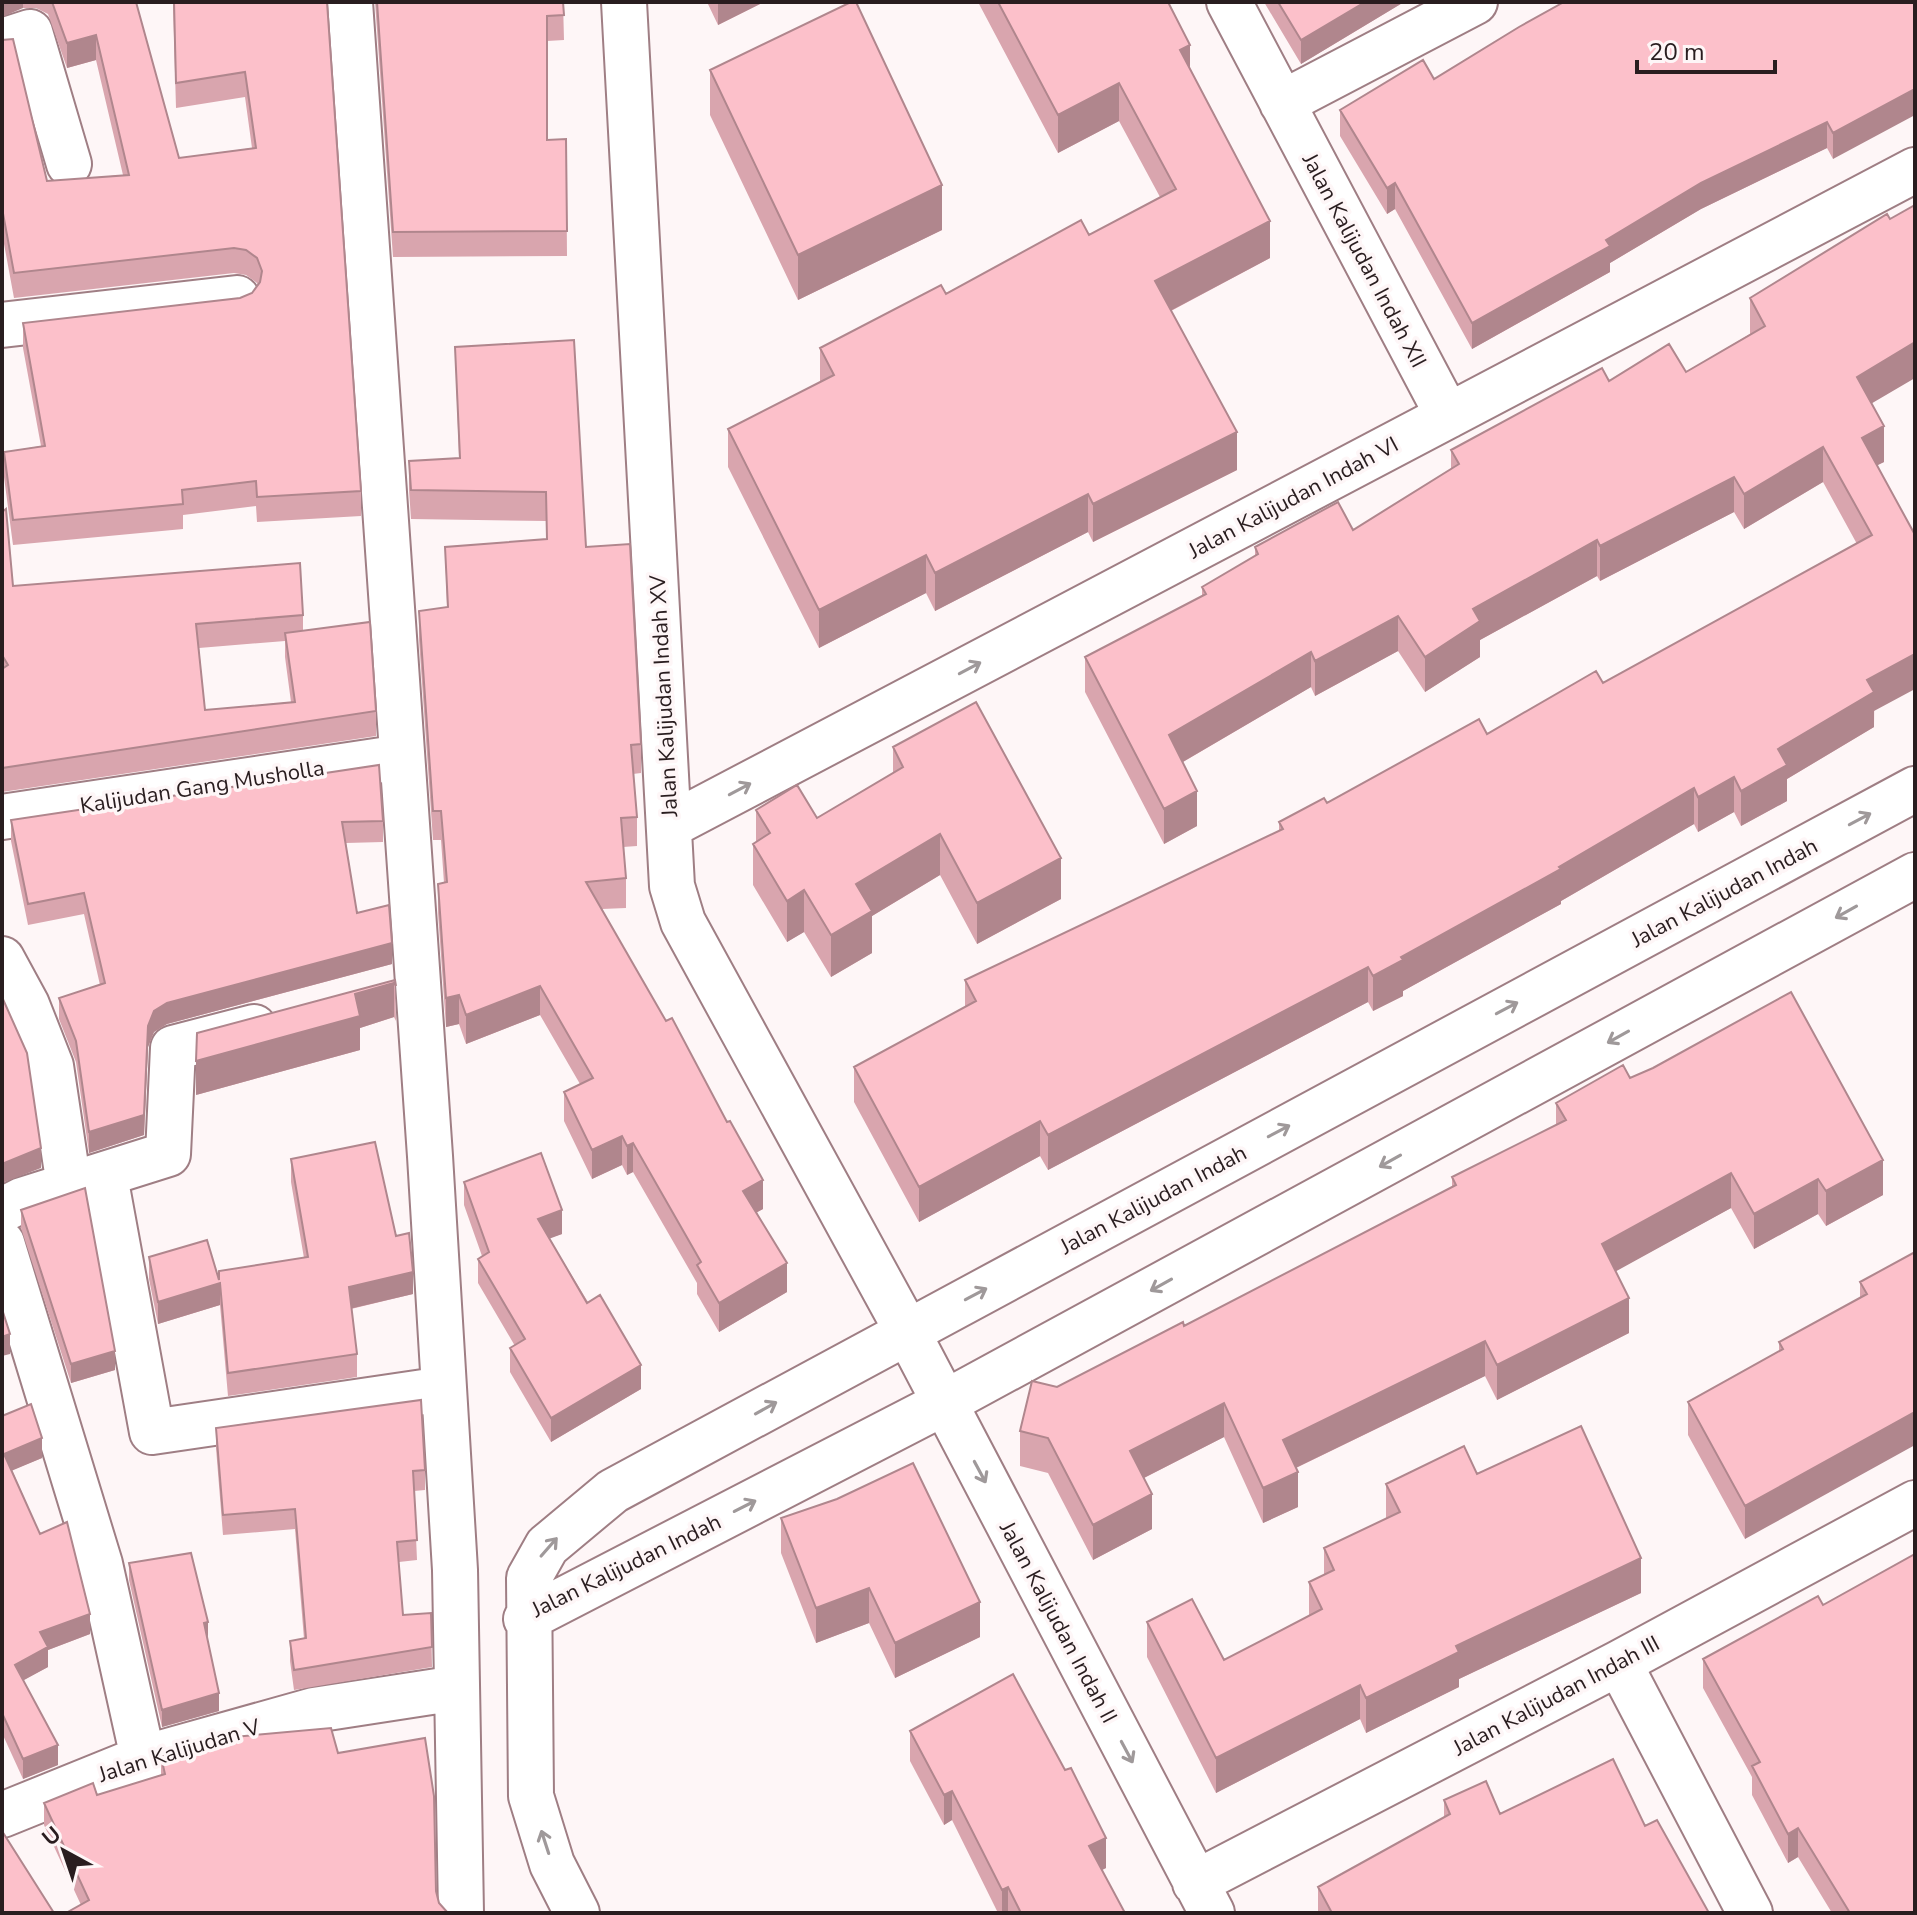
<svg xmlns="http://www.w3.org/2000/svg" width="1917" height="1915" viewBox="0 0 1917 1915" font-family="'Nunito Sans',sans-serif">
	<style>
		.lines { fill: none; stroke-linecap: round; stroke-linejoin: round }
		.minor-casing { stroke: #9f7e84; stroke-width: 48 }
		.minor { stroke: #fff; stroke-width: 44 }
		.wall { fill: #d9a5ae; fill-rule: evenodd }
		.shaded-wall { fill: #b0868d }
		.building { fill: #fcc0ca; stroke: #b0868d; stroke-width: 2 }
		.oneway { stroke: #9f999a }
		.labels { text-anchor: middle; stroke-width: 7; stroke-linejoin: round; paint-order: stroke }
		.street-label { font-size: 22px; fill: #291d1f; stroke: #fef6f7 }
	</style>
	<rect width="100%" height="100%" fill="#fef6f7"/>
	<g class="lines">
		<defs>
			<path id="minor" d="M350 2 430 1156 455 1570 461 1913
				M624 2 672 886 683 922 907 1331 1212 1913
				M1229 2 1448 416
				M2 41 30 32 69 164
				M1282 103 1475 2
				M2 325 237 298
				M2 817 402 757
				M671 825 1915 170
				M2 959 27 1005 51 1066 69 1186
				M105 1176 152 1432 444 1389
				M2 1210 22 1200 168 1154 173 1048 254 1027
				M2 1243 100 1564 143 1758
				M526 1619 944 1403 1915 875
				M1619 1663 1750 1913
				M2 1815 143 1758 314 1710 457 1688
				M1195 1883 1619 1663 1915 1503
				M577 1913 552 1864 531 1796 529 1578 547 1546 613 1491 1915 789"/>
		</defs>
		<!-- minor casing -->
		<use href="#minor" class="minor-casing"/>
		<!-- minor -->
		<use href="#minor" class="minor"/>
	</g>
	<!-- wall -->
	<path class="wall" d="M2 2H136L179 158 252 148 245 97 176 108 173 2H327L361 491V516L257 522 256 506 183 515V529L13 545 4 477V452L41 446 23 348V323L240 298 252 293 258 286 257 283 246 275 234 273 14 298 2 233V40L47 181 123 175 96 60 67 68 48 14 36 8H23Z
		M375 2H563L564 40 547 41V140L566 139 567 256 393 257Z
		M707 2H764L718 25Z
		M978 2H1168L1190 69 1270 258 1171 311 1237 470 1093 542 1088 532 935 611 926 593 819 648 728 467V429L820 382V348L1089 235 1160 197 1119 121 1058 153Z
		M1264 2H1404L1301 64Z
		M1915 2 1833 159 1827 148 1701 209 1610 263V272L1472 349 1395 209 1387 214 1340 136V110L1434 79Z
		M710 70 942 230 798 300 710 115Z
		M1750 298 1871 403 1884 462 1877 465 1874 727 1787 779V801L1741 826 1734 812 1698 832 1694 824 1561 901V904L1403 991V996L1373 1011 1368 1002 1048 1170 1040 1156 919 1222 854 1102V1067L965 1007V980L1279 831V822L1327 803 1603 683 1857 544 1823 482 1744 529 1734 512 1600 581 1597 576 1480 640V657L1425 692 1398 651 1315 696 1311 687 1183 762 1197 826 1164 844 1085 692V657L1202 596V587L1255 556V547L1353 530 1451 469V450L1609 381 1686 372 1750 334Z
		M455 347 586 547 641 744V773L633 774 637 817V846L623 847 626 878V908L602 909 763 1209 757 1212 787 1292 719 1332 697 1294V1283L633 1172 627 1175 622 1165 592 1179 564 1121V1092L580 1084 540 1015 466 1044 459 1024 446 1027 438 913V884L444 883 441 840H433L419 640V611L447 607 445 547 546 539V521L411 519 409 490V461L459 458Z
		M2 512 13 586 303 615V631L376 711V736L2 792ZM285 641V657L291 702 205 710 199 648Z
		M893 747 1061 899 977 944 940 875 872 916V953L831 977 804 932 787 942 753 885V844L756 842V810L817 818 893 773Z
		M11 820 383 821V842L346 843 357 913 392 964 167 1024 154 1032 148 1047 144 1135 89 1153 76 1062 59 1019V998L100 985 84 914 28 925 11 841Z
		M395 980 396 1021 394 1017 360 1028V1050L196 1095Z
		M1630 1078 1883 1195 1826 1226 1818 1214 1754 1249 1731 1208 1615 1271 1629 1333 1497 1400 1485 1376 1296 1468 1298 1507 1263 1523 1224 1437 1144 1478 1152 1529 1093 1560 1048 1473 1020 1466V1431L1057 1387 1184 1326 1452 1187V1177L1556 1125V1103Z
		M291 1159 396 1236 413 1294 351 1309 357 1354V1377L228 1396 220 1305 158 1324 149 1279V1257L219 1277 304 1258 291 1182Z
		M464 1182 562 1234 549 1238 641 1389 551 1442 510 1372V1348L515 1346 478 1283V1259L482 1256 464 1205Z
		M21 1210 115 1370 71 1383 21 1228Z
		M1915 1252 1745 1539 1688 1435V1402L1779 1351V1342L1860 1298V1282Z
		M2 1416 42 1458 12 1470 40 1534 90 1634 48 1650V1667L23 1680 58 1765 23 1779 2 1733Z
		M216 1428 425 1470V1490L414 1491 417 1560 399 1562 403 1615 431 1613 432 1667 294 1690 290 1661V1641L304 1639 295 1529 223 1535 216 1448Z
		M1477 1474 1641 1593 1459 1679V1687L1366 1733 1360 1719 1216 1793 1147 1657V1622L1224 1660 1309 1616V1582L1324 1575V1548L1386 1519V1484Z
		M781 1518 980 1637 895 1678 869 1623 816 1643 781 1553Z
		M129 1563 219 1711 162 1727 129 1580Z
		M1703 1659 1915 1913H1832L1798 1857 1788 1863 1752 1795V1777L1703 1688Z
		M910 1731 1106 1868 1102 1870 1125 1913H998L952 1820 944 1825 910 1761Z
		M338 1753 436 1891 439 1903 81 1905 44 1825V1803L97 1795 161 1775V1757Z
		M1444 1800 1500 1814 1645 1826 1709 1913H1318V1887L1444 1818Z"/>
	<!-- shaded-wall -->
	<path class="shaded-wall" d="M2 2H23V8L2 17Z
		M718 2H764L718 25Z
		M1365 2H1404L1301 64V40Z
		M96 35V60L67 68V43Z
		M1190 45V83L1180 50Z
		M1119 83V121L1058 153V115Z
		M1915 89V115L1833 159V133Z
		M1827 122V148L1701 209 1610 263V272L1472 349V323L1606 240 1701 183Z
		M1395 183V209L1387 214V188Z
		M942 185V230L798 300V255Z
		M1270 221V258L1155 319V281Z
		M1915 342V378L1857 412V377Z
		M1884 426V462L1862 473V438Z
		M1237 432V470L1093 542V504Z
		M1823 447V482L1744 529V494Z
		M1734 477V512L1600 581V546Z
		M1088 494V532L935 611V573Z
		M1597 540V576L1480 640V657L1425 692V657L1473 609Z
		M926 555V593L819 648V610Z
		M1398 616V651L1315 696V661Z
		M1311 652V687L1169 770V735Z
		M1915 654V689L1874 711V727L1787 779V801L1741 826V791L1778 749 1867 680Z
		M1734 777V812L1698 832V797Z
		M1694 788V824L1561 901V904L1403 991V996L1373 1011V976L1401 957Z
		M1197 791V826L1164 844V809Z
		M940 834V875L872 916V953L831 977V935L856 884Z
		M1061 858V899L977 944V903Z
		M804 890V932L787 942V901Z
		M392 943V964L167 1024 154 1032 148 1047 144 1135 89 1153V1132L148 1026 154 1011 167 1003Z
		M1368 967V1002L1048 1170V1135Z
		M394 983V1017L360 1028V1050L196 1095V1061L355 994Z
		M540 986V1015L466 1044V1015Z
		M459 995V1024L446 1027V998Z
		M1040 1121V1156L919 1222V1187Z
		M622 1136V1165L592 1179V1150Z
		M633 1143V1172L627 1175V1146Z
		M41 1148V1168L2 1183V1164Z
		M1883 1160V1195L1826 1226V1191Z
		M1731 1173V1208L1602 1279V1244Z
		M1818 1179V1214L1754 1249V1214Z
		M763 1180V1209L743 1220V1191Z
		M562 1210V1234L538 1243V1219Z
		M787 1263V1292L719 1332V1303Z
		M413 1272V1294L349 1309V1287Z
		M220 1283V1305L158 1324V1302Z
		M1629 1298V1333L1497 1400V1365Z
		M10 1334V1354L2 1356V1337Z
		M1485 1341V1376L1283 1474V1440Z
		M115 1351V1370L71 1383V1364Z
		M641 1365V1389L551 1442V1418Z
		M1224 1403V1437L1130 1485V1451Z
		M1915 1412V1445L1745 1539V1506Z
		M42 1438V1458L4 1474V1454Z
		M1298 1472V1507L1263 1523V1488Z
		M1152 1494V1529L1093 1560V1525Z
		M1641 1558V1593L1459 1679V1687L1366 1733V1698L1456 1646Z
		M869 1588V1623L816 1643V1608Z
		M980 1602V1637L895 1678V1643Z
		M90 1614V1634L48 1650V1667L15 1685V1665L40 1632Z
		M208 1622V1639L204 1623Z
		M1360 1685V1719L1216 1793V1758Z
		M219 1693V1711L162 1727V1710Z
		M58 1745V1765L23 1779V1759Z
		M952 1791V1820L944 1825V1795Z
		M1798 1828V1857L1788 1863V1834Z
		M1106 1838V1868L1089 1876V1846Z
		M1008 1887V1913H1002V1890Z"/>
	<!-- building -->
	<path class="building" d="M52 2H136L179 158 256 148 245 72 176 83 174 2H327L361 491 257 497 256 481 182 490 183 504 13 520 4 452 45 446 23 323 240 298 252 293 260 282 262 271 257 258 246 250 234 248 14 273 2 208V40L13 39 47 181 129 175 96 35 67 43Z
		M377 2H563L564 15 547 16V140L566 139 567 231 393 232Z
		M851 2H856L942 185 798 255 710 70Z
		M998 2H1168L1190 45 1180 50 1270 221 1155 281 1237 432 1093 504 1088 494 935 573 926 555 819 610 728 429 834 375 820 348 941 285 946 294 1081 220 1089 235 1176 189 1119 83 1058 115Z
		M1278 2H1365L1301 40Z
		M1564 2H1915V89L1833 133 1827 122 1701 183 1606 240 1610 246 1472 323 1395 183 1387 188 1340 110 1423 60 1434 79 1519 27Z
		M1915 205V342L1857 377 1884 426 1862 438 1914 533 1915 532V654L1867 680 1874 692 1778 749 1787 765 1741 791 1734 777 1698 797 1694 788 1559 867 1561 869 1401 957 1403 960 1373 976 1368 967 1048 1135 1040 1121 919 1187 854 1067 976 1001 965 980 1283 829 1279 822 1324 798 1327 803 1479 719 1487 734 1596 671 1603 683 1872 535 1823 447 1744 494 1734 477 1600 546 1597 540 1473 609 1480 621 1425 657 1398 616 1315 661 1311 652 1169 735 1197 791 1164 809 1085 657 1206 594 1202 587 1258 554 1255 547 1338 502 1353 530 1459 464 1451 450 1602 368 1609 381 1669 344 1686 372 1765 326 1750 298 1887 214 1890 219Z
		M574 340 586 547 630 544 641 744 631 745 637 817 621 818 626 878 586 882 666 1021 672 1018 727 1122 730 1121 763 1180 743 1191 787 1263 719 1303 697 1265 701 1262 633 1143 627 1146 622 1136 592 1150 564 1092 593 1078 540 986 466 1015 459 995 446 998 438 884 447 882 441 811H433L419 611 448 607 445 547 547 539 546 492 411 490 409 461 460 458 455 347Z
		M6 509 13 586 300 563 303 615 196 624 205 710 295 702 285 633 370 622 376 711 2 768V669L8 665 2 655V512Z
		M976 702 1061 858 977 903 940 834 856 884 872 911 831 935 804 890 787 901 753 844 770 833 756 810 797 785 817 818 903 767 893 747Z
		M379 765 383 821 342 822 357 913 389 905 392 943 167 1003 154 1011 148 1026 144 1115 89 1132 76 1041 59 998 105 983 84 893 28 904 11 820Z
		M395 980 396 986 394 983 355 994 360 1016 196 1061 197 1033Z
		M1791 992 1883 1160 1826 1191 1818 1179 1754 1214 1731 1173 1602 1244 1629 1298 1497 1365 1485 1341 1283 1440 1298 1472 1263 1488 1224 1403 1130 1451 1152 1494 1093 1525 1048 1438 1020 1431 1032 1381 1057 1387 1183 1322 1184 1326 1456 1185 1452 1177 1566 1120 1556 1103 1623 1065 1630 1078 1653 1068Z
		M2 997 27 1053 41 1148 2 1164Z
		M375 1142 396 1236 409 1233 413 1272 349 1287 357 1354 228 1373 220 1283 158 1302 149 1257 207 1240 219 1280V1271L308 1257 291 1159Z
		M541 1153 562 1210 538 1219 587 1303 600 1295 641 1365 551 1418 510 1348 525 1339 478 1259 489 1252 464 1182Z
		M85 1188 115 1351 71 1364 21 1210Z
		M1915 1252V1412L1745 1506 1688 1402 1783 1349 1779 1342 1867 1294 1860 1282Z
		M2 1309 10 1334 2 1337Z
		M421 1400 425 1470 413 1471 417 1540 397 1542 403 1615 431 1613 432 1647 294 1670 290 1641 306 1638 295 1509 223 1515 216 1428Z
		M31 1404 42 1438 4 1454 40 1534 67 1522 90 1614 40 1632 48 1647 15 1665 58 1745 23 1759 2 1713V1416Z
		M1581 1426 1641 1558 1456 1646 1459 1652 1366 1698 1360 1685 1216 1758 1147 1622 1192 1599 1224 1660 1322 1609 1309 1582 1334 1570 1324 1548 1400 1512 1386 1484 1464 1446 1477 1474Z
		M913 1463 980 1602 895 1643 869 1588 816 1608 781 1518 837 1499Z
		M191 1553 208 1622 204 1623 219 1693 162 1710 129 1563Z
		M1915 1554V1913H1850L1798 1828 1788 1834 1752 1766 1760 1762 1703 1659 1818 1596 1823 1605Z
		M1013 1674 1065 1770 1071 1768 1106 1838 1089 1846 1125 1913H1021L1008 1887 1002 1890 952 1791 944 1795 910 1731Z
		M331 1728 338 1753 425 1738 434 1796 436 1891 439 1903 448 1913H66L89 1900 44 1803 93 1783 97 1795 165 1774 161 1757 233 1737Z
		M1613 1759 1645 1826 1657 1820 1709 1913H1332L1318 1887 1450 1814 1444 1800 1486 1781 1500 1814Z
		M2 1831 54 1913H2Z"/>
	<!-- one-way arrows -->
	<defs><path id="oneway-shaft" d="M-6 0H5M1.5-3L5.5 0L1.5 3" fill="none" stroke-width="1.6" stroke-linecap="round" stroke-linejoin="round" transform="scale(2)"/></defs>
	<g class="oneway">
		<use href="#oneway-shaft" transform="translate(970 668) rotate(-28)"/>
		<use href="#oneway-shaft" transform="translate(740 789) rotate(-28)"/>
		<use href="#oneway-shaft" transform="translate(1860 819) rotate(-28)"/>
		<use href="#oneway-shaft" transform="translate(1846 912) rotate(151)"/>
		<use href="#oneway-shaft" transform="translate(1507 1008) rotate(-28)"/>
		<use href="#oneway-shaft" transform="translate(1618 1037) rotate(151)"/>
		<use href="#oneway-shaft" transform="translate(1279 1131) rotate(-28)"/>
		<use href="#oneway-shaft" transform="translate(1390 1161) rotate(151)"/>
		<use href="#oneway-shaft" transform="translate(1161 1285) rotate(151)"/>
		<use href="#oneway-shaft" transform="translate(976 1294) rotate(-28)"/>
		<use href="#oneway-shaft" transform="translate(766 1408) rotate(-29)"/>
		<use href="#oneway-shaft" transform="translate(980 1472) rotate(62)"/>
		<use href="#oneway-shaft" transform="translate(745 1506) rotate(-27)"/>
		<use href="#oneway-shaft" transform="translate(549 1547) rotate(-49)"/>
		<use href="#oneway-shaft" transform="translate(1127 1752) rotate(62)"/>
		<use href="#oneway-shaft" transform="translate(545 1842) rotate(-108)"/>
	</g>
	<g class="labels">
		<!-- street labels -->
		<g class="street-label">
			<text transform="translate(1365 260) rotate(62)" y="8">Jalan Kalijudan Indah XII</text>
			<text transform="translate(1293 497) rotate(-28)" y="8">Jalan Kalijudan Indah VI</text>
			<text transform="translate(663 696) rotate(-93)" y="8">Jalan Kalijudan Indah XV</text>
			<text transform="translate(202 786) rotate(-9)" y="8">Kalijudan Gang Musholla</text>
			<text transform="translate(1724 892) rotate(-28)" y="8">Jalan Kalijudan Indah</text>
			<text transform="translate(1153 1199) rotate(-28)" y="8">Jalan Kalijudan Indah</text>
			<text transform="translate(626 1565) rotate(-26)" y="8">Jalan Kalijudan Indah</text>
			<text transform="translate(1059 1622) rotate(62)" y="8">Jalan Kalijudan Indah II</text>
			<text transform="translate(1556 1695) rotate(-28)" y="8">Jalan Kalijudan Indah III</text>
			<text transform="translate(179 1750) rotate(-17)" y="8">Jalan Kalijudan V</text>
		</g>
	</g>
	<!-- border -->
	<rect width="1917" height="1915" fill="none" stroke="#291d1f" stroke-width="8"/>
	<!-- north arrow -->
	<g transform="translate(64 1851) rotate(320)" stroke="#fef6f7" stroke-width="6" paint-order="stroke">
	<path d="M0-6L14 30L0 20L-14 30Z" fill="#291d1f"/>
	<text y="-12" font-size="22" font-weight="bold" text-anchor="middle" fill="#291d1f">U</text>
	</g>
	<!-- scale -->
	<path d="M1637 60v12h138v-12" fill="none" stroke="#291d1f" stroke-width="4"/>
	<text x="1649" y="60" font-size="24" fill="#291d1f" stroke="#fef6f7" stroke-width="6" paint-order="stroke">20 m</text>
</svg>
